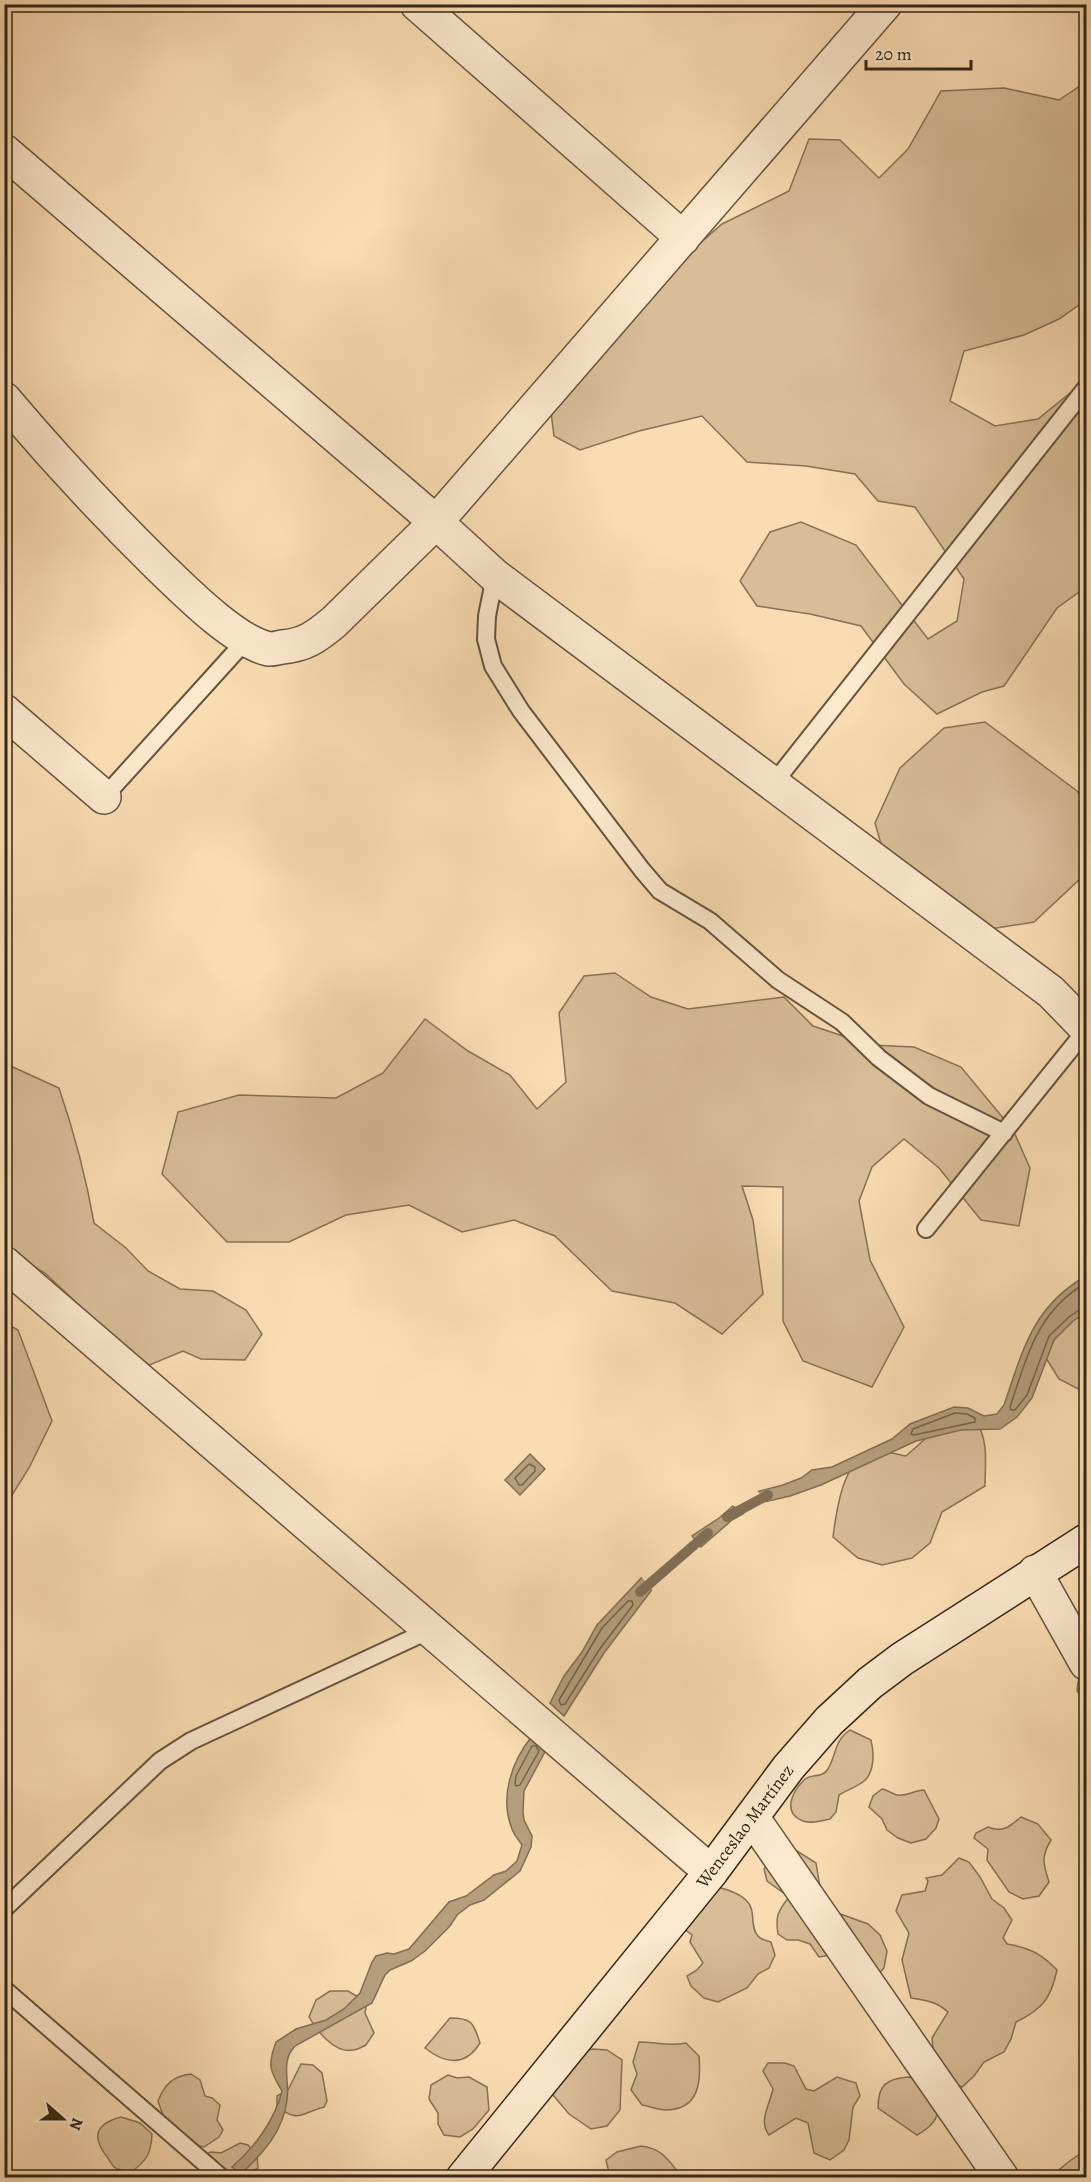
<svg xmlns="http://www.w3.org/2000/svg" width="1091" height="2182" viewBox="0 0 1091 2182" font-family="Alegreya,serif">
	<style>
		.green { fill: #d8bd97; stroke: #867256; stroke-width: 1.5 }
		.water { fill: #b69e7d; stroke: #826e54; stroke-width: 1.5 }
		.pier { fill: #fadcb2 }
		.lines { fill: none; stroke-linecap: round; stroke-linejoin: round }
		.shore { stroke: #74624a; stroke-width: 1.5 }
		.stream { stroke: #826e54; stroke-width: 10 }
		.service-casing { stroke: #65543d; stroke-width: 20 }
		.minor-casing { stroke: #65543d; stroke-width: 36 }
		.secondary-casing { stroke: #332616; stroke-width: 36 }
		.service { stroke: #fce8cd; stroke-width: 16 }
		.minor { stroke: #fce8cd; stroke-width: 33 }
		.secondary { stroke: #fce8cd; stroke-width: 33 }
		.labels { text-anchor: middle; stroke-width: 4.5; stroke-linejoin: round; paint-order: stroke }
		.street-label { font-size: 18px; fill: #332616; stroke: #fce8cd }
	</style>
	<rect width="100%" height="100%" fill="#fadcb2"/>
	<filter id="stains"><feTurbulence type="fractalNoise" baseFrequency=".00333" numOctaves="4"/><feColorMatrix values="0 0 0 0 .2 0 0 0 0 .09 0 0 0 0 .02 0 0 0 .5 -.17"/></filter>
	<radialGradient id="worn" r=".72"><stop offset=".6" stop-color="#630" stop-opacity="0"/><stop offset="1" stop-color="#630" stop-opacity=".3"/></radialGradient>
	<!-- green -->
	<path class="green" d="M1086 82V300L1059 319 1024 335 964 351 950 401 995 426 1038 419 1086 380V587L1057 608 1004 686 982 692 937 714 904 684 861 626 810 614 757 606 740 581 770 532 801 522 856 545 928 639 957 621 964 579 915 507 878 501 855 474 806 466 747 462 702 416 639 431 580 450 554 436 550 404 666 273 722 224 789 191 809 139 840 140 879 178 908 149 941 91 1004 88 1059 100Z
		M985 722 1077 791 1086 801V862L1082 877 1034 922 972 932 890 875 875 823 900 768 944 728Z
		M615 973 651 997 688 1009 784 997 813 1026 870 1045 914 1047 961 1067 1013 1130 1030 1168 1019 1226 981 1220 939 1168 904 1139 872 1167 859 1201 870 1260 904 1327 872 1387 803 1361 783 1321V1187L742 1186 753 1220 763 1294 722 1334 675 1303 612 1291 555 1236 514 1220 462 1232 409 1205 346 1215 289 1242H227L162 1174 178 1112 239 1095 336 1098 383 1073 425 1019 468 1051 510 1075 537 1109 566 1082 559 1013 584 976Z
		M4 1063 59 1088C74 1132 86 1177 94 1223L126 1248 148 1271 180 1289 213 1291 246 1310 262 1334 245 1360 201 1359 183 1351 140 1369 110 1345 83 1309 45 1273 5 1251Z
		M1086 1293V1393L1059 1379 1044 1355 1049 1326Z
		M5 1323 18 1330 52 1421 29 1468 12 1495 5 1530Z
		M933 1418 976 1422C989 1440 985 1465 985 1486L942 1512 930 1543 912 1558 882 1565 858 1558 833 1537C836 1513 843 1456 873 1452 884 1451 896 1454 906 1456L925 1439Z
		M1086 1660V1703L1077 1691 1078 1682Z
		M850 1730 871 1740C874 1752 875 1772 864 1781 857 1787 847 1790 839 1795L836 1812 830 1819C821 1821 811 1824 803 1821 782 1813 792 1792 804 1780 811 1773 822 1779 828 1769 837 1753 834 1741 850 1730Z
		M882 1789C888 1790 892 1794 897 1795 907 1797 914 1790 924 1790L939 1819 936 1828 926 1839 911 1843 898 1838 887 1830 882 1819 869 1807 873 1796Z
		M1021 1817 1038 1824 1051 1840C1041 1856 1043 1864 1049 1882L1039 1896 1023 1899 1009 1892 987 1860 988 1849 974 1838 976 1833 988 1827C1003 1833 1009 1827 1021 1817Z
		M797 1851 816 1863 821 1893 835 1912 868 1924 880 1935 887 1951 884 1968 872 1981 837 1954 819 1957 810 1944 798 1940H787L778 1934C775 1916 778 1911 789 1897L767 1881 764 1869 772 1860 791 1863Z
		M959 1858 969 1862 980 1877 992 1899 1004 1908 1012 1920 1003 1938 1007 1944C1028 1947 1042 1954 1057 1970 1051 1998 1043 2009 1016 2022L1011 2039 1004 2052 984 2062 974 2076 962 2087 946 2080 934 2061 932 2038 948 2012C937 2002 926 2000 911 1998L902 1960 909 1933 896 1911 902 1895 925 1891 928 1881 926 1878 942 1875Z
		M714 1886C724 1889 738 1892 746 1900 757 1910 749 1927 758 1936 760 1939 767 1941 771 1942L775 1955 769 1968 758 1974 747 1988 718 2002 704 1998 691 1986 687 1976 697 1970 703 1963 690 1942 692 1935 683 1928Z
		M330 1991H348L367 2002 365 2013 374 2033 366 2045C362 2047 357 2050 353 2050 335 2054 317 2031 309 2017L316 2000Z
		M450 2018C472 2018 473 2022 480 2043 465 2067 445 2064 425 2048Z
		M639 2042C657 2042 669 2047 686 2043L699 2056C701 2081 700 2110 665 2110 658 2110 649 2106 642 2105L631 2090 637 2074 633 2062Z
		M593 2049 607 2050 622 2060 620 2110 607 2126 591 2129 569 2114 553 2095 557 2079 579 2052Z
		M768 2063H785L794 2066 806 2089 814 2091 837 2077 856 2083 860 2096 853 2107 849 2140 844 2150 830 2160 814 2153 808 2123 796 2118 769 2135C758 2121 770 2104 773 2089L763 2071Z
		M301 2064 313 2065 322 2073 327 2101 324 2107C301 2113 299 2124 277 2106V2096L288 2090Z
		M191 2074 200 2080 205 2096 212 2098 220 2105 217 2120 223 2130 219 2137 204 2147 188 2143 170 2135 158 2101C165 2084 173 2076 191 2074Z
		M448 2075 457 2078 469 2077 487 2087 489 2110 473 2129 460 2137 444 2135 438 2124V2113L429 2099 431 2085Z
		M908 2077 925 2081C940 2105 946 2119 917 2135L878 2108C878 2085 886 2079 908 2077Z
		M121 2117 140 2123 152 2134C151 2153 147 2161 131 2172 127 2171 121 2170 117 2169 113 2167 110 2162 108 2158 91 2137 95 2124 121 2117Z
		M240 2143 248 2145 257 2156 258 2168 242 2177H221L200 2157 211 2152 221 2153Z
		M641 2146C660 2148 667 2158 678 2172L676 2177H610L606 2160 617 2152Z
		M1086 2150V2177H1050L1071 2160Z"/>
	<!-- water -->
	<path class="water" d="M1086 1276V1312L1073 1321 1054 1340 1032 1398 1017 1417 1000 1429 961 1430 916 1441 821 1485 790 1496 760 1503 752 1493 783 1485 801 1478 812 1470 832 1467 892 1439 910 1424 954 1407 968 1408 984 1416 997 1414 1004 1405C1023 1350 1032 1307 1086 1276Z
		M530 1454 545 1469 520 1495 505 1480Z
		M733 1506 743 1514 732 1520 701 1547 692 1536 719 1518Z
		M645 1574 654 1587 604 1653 564 1716 550 1703 564 1676 582 1652 597 1625Z
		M533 1735 547 1748 524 1791 523 1812 524 1820 532 1836 531 1847 520 1871 484 1900 470 1905 457 1915 450 1926 425 1951 411 1961 390 1970 385 1975 372 2003 295 2046C280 2062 290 2080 287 2100 283 2132 263 2153 241 2174L232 2167C254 2148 275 2120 282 2091 270 2071 267 2066 276 2042L296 2029 326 2020 344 2009 360 1993 372 1962 376 1956 387 1953 394 1954 409 1949 449 1902 466 1896 494 1875 506 1871 517 1861 522 1845C519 1840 514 1835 512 1829 499 1797 512 1760 533 1735Z"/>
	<!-- pier -->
	<path class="pier" d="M756 1489 767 1504 759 1506 750 1495V1491Z
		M644 1572H647L657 1585 654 1592 640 1575Z"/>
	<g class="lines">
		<!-- shore -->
		<path class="shore" d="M1086 1283C1037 1311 1027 1357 1010 1407L1011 1410H1015L1027 1395 1049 1336 1069 1317 1082 1308H1086
			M955 1413 967 1414 975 1418V1422L914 1435 911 1434 913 1429Z
			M529 1464 535 1467V1471L522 1485H519L515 1478Z
			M628 1601H632L633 1605 599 1650 565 1704 561 1705 559 1700 602 1628Z
			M532 1746H536L539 1751 520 1785 516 1786 515 1784 516 1776Z"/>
		<!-- stream -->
		<path class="stream" d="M727 1517 768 1495
			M640 1592 708 1533"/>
		<defs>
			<path id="service" d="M495 576 487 616 486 639 493 666 521 711 642 870 660 891 710 921 778 980 842 1022 879 1058 929 1096 1004 1133
				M773 784 1086 388
				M104 797 247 639
				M926 1229 1086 1030
				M4 1909 160 1761 191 1741 430 1630
				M4 1989 222 2178"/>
			<path id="minor" d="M417 4 683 238
				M4 151 436 522 495 576 1051 992 1086 1028
				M4 399C54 458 105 513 160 567 184 590 235 642 269 649 272 649 278 648 282 647 305 645 316 637 334 622L436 522 885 4
				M4 711 104 797
				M4 1263 711 1872
				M1035 1572 1086 1663
				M752 1817 1002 2178"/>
			<path id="secondary" d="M463 2178 711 1872 788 1768 829 1721 870 1683 902 1659 1086 1541"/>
		</defs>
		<!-- service casing -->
		<use href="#service" class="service-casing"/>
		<!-- minor casing -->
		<use href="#minor" class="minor-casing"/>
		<!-- secondary casing -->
		<use href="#secondary" class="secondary-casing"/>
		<!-- service -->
		<use href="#service" class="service"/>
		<!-- minor -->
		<use href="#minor" class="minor"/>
		<!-- secondary -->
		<use href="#secondary" class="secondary"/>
	</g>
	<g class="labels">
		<!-- street labels -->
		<g class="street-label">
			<text transform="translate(745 1826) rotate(-53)" y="6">Wenceslao Martínez</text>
		</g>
	</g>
	<!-- margin -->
	<rect width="1091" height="2182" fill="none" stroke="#fadcb2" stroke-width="24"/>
	<rect x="6" y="6" width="1079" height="2170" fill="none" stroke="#332616" stroke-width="3"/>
	<rect x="12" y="12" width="1067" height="2158" fill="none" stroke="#332616" stroke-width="1.5"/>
	<!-- north arrow -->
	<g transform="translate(63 2119) rotate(111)" stroke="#fce8cd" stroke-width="4.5" paint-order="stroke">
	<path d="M0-4.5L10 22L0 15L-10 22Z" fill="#332616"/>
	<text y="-9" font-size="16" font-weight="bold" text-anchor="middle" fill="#332616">N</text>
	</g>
	<!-- scale -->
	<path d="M866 60v9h105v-9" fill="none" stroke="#332616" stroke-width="3"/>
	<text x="875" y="60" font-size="18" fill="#332616" stroke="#fce8cd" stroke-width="4.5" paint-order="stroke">20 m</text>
	<rect width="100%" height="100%" filter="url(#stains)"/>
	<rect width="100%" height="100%" fill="url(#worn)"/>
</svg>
